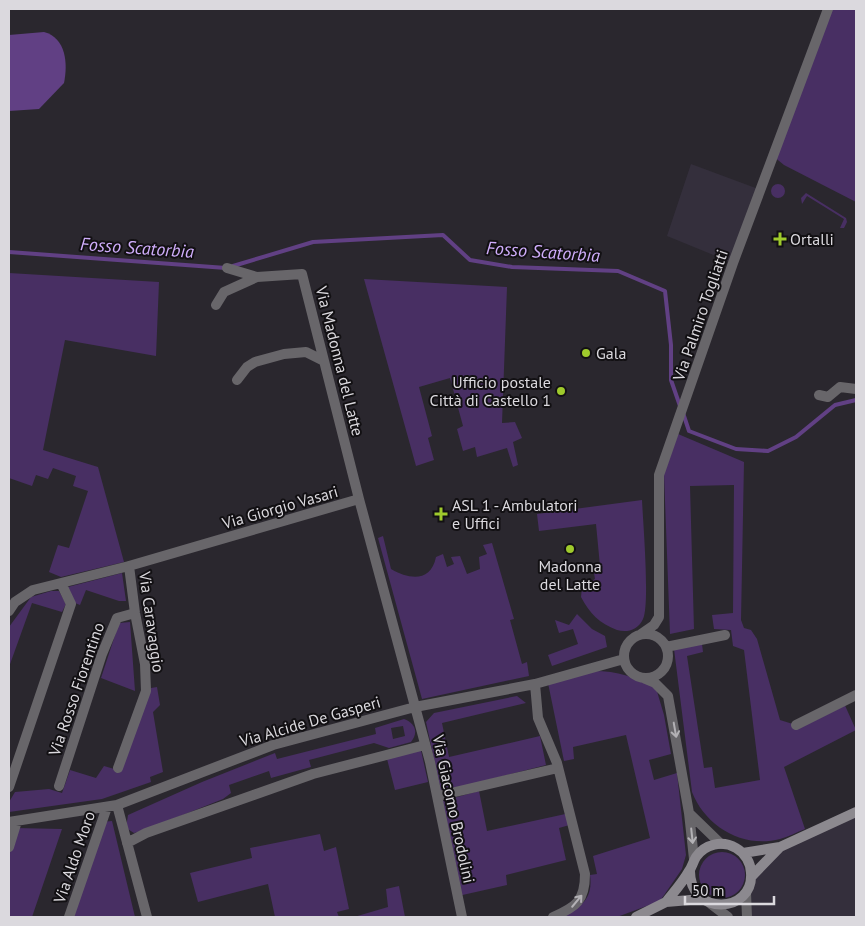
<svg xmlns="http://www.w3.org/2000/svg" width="865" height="926" viewBox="0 0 865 926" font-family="'PT Sans',sans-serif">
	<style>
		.built { fill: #342f3c }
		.green { fill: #482f63; fill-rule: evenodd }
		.water { fill: #614084 }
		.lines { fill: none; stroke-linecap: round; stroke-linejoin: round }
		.stream { stroke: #614084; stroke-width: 4 }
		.minor { stroke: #68666a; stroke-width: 10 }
		.secondary { stroke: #8c898f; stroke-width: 10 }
		.oneway { stroke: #b3b1b5 }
		.poi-dot { fill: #9fca2c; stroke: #121013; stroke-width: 2 }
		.labels { text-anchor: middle; stroke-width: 4; stroke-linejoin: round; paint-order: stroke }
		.poi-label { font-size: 16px; fill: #dbd9de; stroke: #121013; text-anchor: start }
		.street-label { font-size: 16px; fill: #dbd9de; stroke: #121013 }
		.water-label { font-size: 18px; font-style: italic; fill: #cfadfb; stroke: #121013 }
	</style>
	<rect width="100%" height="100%" fill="#2a272e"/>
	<!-- built -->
	<path class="built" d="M691 164 761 190 733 263 667 236Z
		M856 812V917H747L750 885 780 847Z"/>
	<!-- green -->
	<path class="green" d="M828 9H856V202L784 165 773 156Z
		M771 191a7 7 0 1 1 14 0a7 7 0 1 1-14 0Z
		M806 193 846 218 847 222 844 228H840L844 219 807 196 802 204 801 198Z
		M9 273 159 282 156 356 65 340 43 450 98 467 124 562 61 577 49 572 58 545 69 548 88 491 73 486 76 476 53 468 48 479 36 475 32 486 9 478Z
		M364 279 507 287 502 423 515 422 522 438 513 442 518 465 513 467 507 448 477 457 475 447 463 451 457 429 463 426 450 378 419 387 432 436 428 438 434 460 416 466Z
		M678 434 744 462 741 620 744 628 751 630 757 639 780 720 796 725 843 701 856 730 784 767 805 829C797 832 788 837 780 839 743 849 705 826 692 792L674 649 702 644 703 652 687 656 704 768 712 767 715 788 760 780 744 650 733 646 731 630 714 629 712 615 733 613 734 485 690 486 694 629 670 634 664 474Z
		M642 500C643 522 650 604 643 619 638 630 627 633 617 630 599 623 590 614 581 597L582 587 595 579 593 567 600 566 596 524 539 531 537 514Z
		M383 536 391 569C410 580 431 582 436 557L443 554 447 567 454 564 451 557 460 556 467 574 480 569 479 557 487 554 483 545 492 543 514 619 510 620 522 664 527 662 529 676 422 699 378 538Z
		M122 573 126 601H119L86 590 80 605 75 603 68 587Z
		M51 591H59L66 604 62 612 32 603 9 667V627L31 597Z
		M577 614 592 629 605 636 607 647 552 666 548 655 578 644 573 629 559 633 555 620 569 625Z
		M130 622 135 691 101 678 119 623Z
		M594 671C617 671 636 677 656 688L664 715 671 754 649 760 654 780 677 773 686 855 682 869 660 901 617 917H553C576 910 594 903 590 875L597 874 593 856 650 838 626 735 573 747 574 759 564 761 548 683Z
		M157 687 160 705 153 712 163 772 150 777 151 782 102 799 9 812V802L15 792 49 789 62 793 70 770 96 778 104 766 121 771 151 688Z
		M517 696 526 703 442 723 449 757 540 736 546 765 441 792 426 722 434 713Z
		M404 719C415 723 419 732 411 742L389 748 374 743 309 760 311 767 271 778 269 771 229 785 231 793 223 799 145 830 134 833 126 828 128 815 202 782 275 753 277 759 376 734 375 728ZM403 726 405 736 393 739 391 728Z
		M420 746 428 782 395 790 386 755Z
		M479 791 487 831 570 813 573 824 559 828 566 860 506 875 507 885 458 896 439 802Z
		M112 821 135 917H69L102 822Z
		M15 828 62 829 32 917H9V847Z
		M320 834 324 851 336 847 349 909 337 912 339 917H275L268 884 198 902 190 873 252 858 250 848Z
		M699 875a23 23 0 1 1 46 0a23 23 0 1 1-46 0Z
		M399 886 405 917H354L388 907 386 889Z"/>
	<!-- water -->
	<path class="water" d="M44 32C66 38 68 63 64 83L39 109 9 111V35Z"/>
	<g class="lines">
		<!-- stream -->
		<path class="stream" d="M9 252 226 268
			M233 266 313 242 443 235 470 260 512 267 618 271 665 291 671 345V380L680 406
			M683 413 689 431 736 449 768 451 796 437 835 405 856 400"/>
		<!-- minor -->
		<path class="minor" d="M227 268 257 277 302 274 359 499
			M216 305 224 292 257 277
			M237 380 247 367 255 362 284 354 306 352 324 361
			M819 395 828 397 840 387 856 389
			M9 611 15 602 33 590 129 566 359 499 430 762 462 917
			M641 634 654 625 659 617V475L733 263 828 9
			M624 656a22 22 0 1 1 44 0a22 22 0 1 1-44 0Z
			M666 647 725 635
			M643 678 655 683 668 696 689 813 694 859
			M535 684 538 718 557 763 585 874C585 901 576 907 553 917
			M796 725 856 695
			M118 768 146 691 145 664 135 613 129 566
			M59 786 102 654 117 618 135 613
			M9 787 71 604 61 583
			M438 796 558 768
			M117 805 147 917
			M689 813 721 844
			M9 822 117 805 273 745 415 707 535 684 624 659
			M127 843 146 833 313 774 425 745
			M9 847 17 821
			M746 893 747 917
			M711 904 728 917
			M69 917 107 807"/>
		<!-- secondary -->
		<path class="secondary" d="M743 853 780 847 856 812
			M752 876 780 847
			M666 902C674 892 683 882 689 871 692 867 693 862 696 857 705 844 722 840 736 848 745 853 751 863 751 873 754 914 689 917 690 870
			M636 917 666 902 702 899"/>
	</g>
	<!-- one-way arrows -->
	<defs><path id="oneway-shaft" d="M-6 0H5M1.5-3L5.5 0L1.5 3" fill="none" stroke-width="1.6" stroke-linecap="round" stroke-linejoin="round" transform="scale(1.25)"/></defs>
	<g class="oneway">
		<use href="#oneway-shaft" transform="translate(675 730) rotate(80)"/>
		<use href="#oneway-shaft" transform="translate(692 836) rotate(84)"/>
		<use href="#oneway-shaft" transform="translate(577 901) rotate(-50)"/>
	</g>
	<!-- markers -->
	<g class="poi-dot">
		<path d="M777.5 231.5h5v5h5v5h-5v5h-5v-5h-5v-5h5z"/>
		<circle cx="586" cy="353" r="5"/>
		<circle cx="561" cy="391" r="5"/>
		<path d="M438.5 506.5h5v5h5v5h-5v5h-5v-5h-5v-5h5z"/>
		<circle cx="570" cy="549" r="5"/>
	</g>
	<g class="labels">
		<!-- poi labels -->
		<g class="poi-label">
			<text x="790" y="245">Ortalli</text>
			<text x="596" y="359">Gala</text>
			<text x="551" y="388" text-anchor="end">Ufficio postale<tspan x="551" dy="18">Città di Castello 1</tspan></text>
			<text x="452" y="511">ASL 1 - Ambulatori<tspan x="452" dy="18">e Uffici</tspan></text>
			<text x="570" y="572" text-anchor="middle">Madonna<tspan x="570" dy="18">del Latte</tspan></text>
		</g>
		<!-- street labels -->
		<g class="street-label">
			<text transform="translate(700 315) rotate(-71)" y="6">Via Palmiro Togliatti</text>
			<text transform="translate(340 361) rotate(76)" y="6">Via Madonna del Latte</text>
			<text transform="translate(280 507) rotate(-16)" y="6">Via Giorgio Vasari</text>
			<text transform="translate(152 622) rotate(82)" y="6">Via Caravaggio</text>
			<text transform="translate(76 689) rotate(-71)" y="6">Via Rosso Fiorentino</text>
			<text transform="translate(310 721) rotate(-16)" y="6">Via Alcide De Gasperi</text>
			<text transform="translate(454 809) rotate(78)" y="6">Via Giacomo Brodolini</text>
			<text transform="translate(74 857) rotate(-71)" y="6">Via Aldo Moro</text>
		</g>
		<!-- water labels -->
		<g class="water-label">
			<text transform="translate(137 248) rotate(4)" y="6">Fosso Scatorbia</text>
			<text transform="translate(543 252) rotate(4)" y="6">Fosso Scatorbia</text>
		</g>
	</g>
	<!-- border -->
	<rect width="865" height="926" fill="none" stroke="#dbd9de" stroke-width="20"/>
	<!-- scale -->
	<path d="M685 896v8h89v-8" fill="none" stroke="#dbd9de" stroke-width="2.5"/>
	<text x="692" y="896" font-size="15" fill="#dbd9de" stroke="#121013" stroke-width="4" paint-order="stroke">50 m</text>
</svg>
